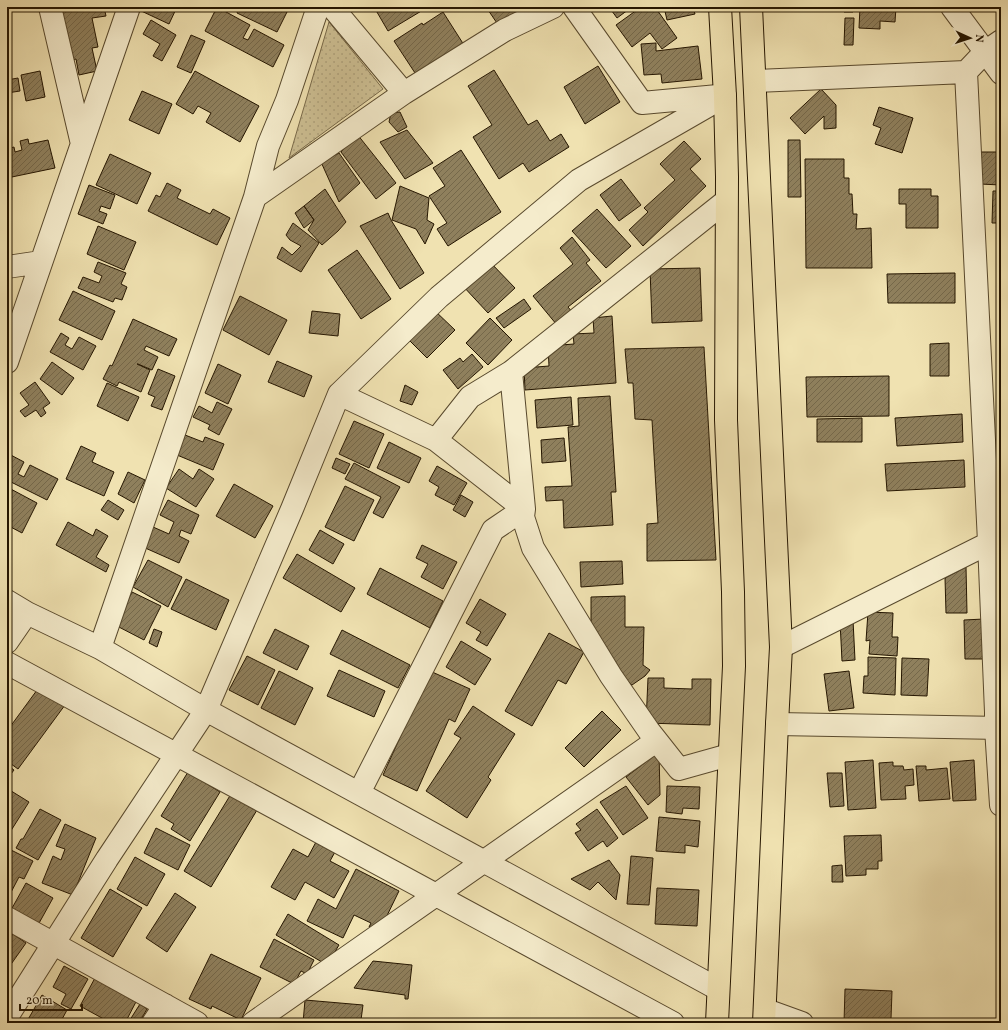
<svg xmlns="http://www.w3.org/2000/svg" width="1008" height="1030" viewBox="0 0 1008 1030" font-family="Vollkorn,serif">
	<style>
		.park { fill: url(#park-dots); stroke: #796a4a }
		.building { fill: url(#building-hatch); stroke: #251601 }
		.lines { fill: none; stroke-linecap: round; stroke-linejoin: round }
		.minor-casing { stroke: #58492d; stroke-width: 24 }
		.major-casing { stroke: #251601; stroke-width: 24 }
		.minor { stroke: #f5eccc; stroke-width: 22 }
		.major { stroke: #f0e2b1; stroke-width: 22 }
	</style>
	<defs>
		<pattern id="park-dots" width="8" height="8" patternUnits="userSpaceOnUse"><rect width="8" height="8" fill="#cdbf93"/><path d="M2 2h.1M6 6h.1" fill="none" stroke="#b0a37d" stroke-width="1.8" stroke-linecap="round"/></pattern>
		<pattern id="building-hatch" width="6" height="6" patternUnits="userSpaceOnUse"><rect width="6" height="6" fill="#8f805d"/><path d="M-1 1l2-2M0 6l6-6M5 7l2-2" fill="none" stroke="#75684a"/></pattern>
	</defs>
	<rect width="100%" height="100%" fill="#f0e2b1"/>
	<filter id="stains"><feTurbulence type="fractalNoise" baseFrequency=".005" numOctaves="4"/><feColorMatrix values="0 0 0 0 .2 0 0 0 0 .09 0 0 0 0 .02 0 0 0 .5 -.17"/></filter>
	<radialGradient id="worn" r=".72"><stop offset=".6" stop-color="#630" stop-opacity="0"/><stop offset="1" stop-color="#630" stop-opacity=".3"/></radialGradient>
	<!-- park -->
	<path class="park" d="M329 22 383 89 289 158Z"/>
	<!-- building -->
	<path class="building" d="M56 7H104L106 16 92 18 98 47 92 48 97 71 79 75 76 59 68 61Z
		M139 7H177L169 24 137 9Z
		M217 7 250 25 243 38 248 40 254 29 284 45 273 67 205 31Z
		M239 7H277L287 12 277 32 237 13Z
		M374 7H428L388 31Z
		M486 7H532L501 29Z
		M609 7H632L617 18Z
		M641 7H655L677 38 662 49 650 33 632 47 616 25Z
		M664 7H693L695 14 667 20Z
		M844 7H853V12H844Z
		M860 7H896L895 22 880 21V29L859 28Z
		M443 12 464 45 417 76 394 41 422 23 423 25Z
		M845 18H854L853 45H844Z
		M151 20 176 35 162 61 153 56 160 44 143 34Z
		M191 35 205 41 191 73 177 67Z
		M656 43V51L698 46 702 79 662 83 661 74 644 75 641 44Z
		M598 66 620 102 585 124 564 87Z
		M494 70 528 125 537 120 550 141 561 134 569 147 529 172 523 163 499 179 473 137 492 125 468 86Z
		M40 71 45 97 26 101 21 75Z
		M195 71 259 106 240 142 206 122 211 113 198 106 193 114 176 104Z
		M18 78 20 91 7 93V80Z
		M821 89 836 105V128L824 129V116L805 134 790 118Z
		M142 91 172 104 159 134 129 120Z
		M879 107 913 118 902 153 875 144 881 128 873 125Z
		M400 112 407 127 398 132 389 122 391 113Z
		M407 130 433 163 405 179 380 142Z
		M357 134 396 183 376 199 341 152Z
		M28 139 29 144 48 140 55 168 7 178V149L14 147 15 152 22 150 20 141Z
		M788 140H800L801 197H788Z
		M684 141 701 159 690 169 706 186 643 246 629 230 648 212 644 208 675 180 660 164Z
		M461 150 501 212 448 246 437 229 447 223 429 196 445 186 433 168Z
		M981 152H1001V185L980 184Z
		M339 153 360 183 339 202 321 162Z
		M110 154 151 173 137 204 96 185Z
		M805 159H844V178H849V194H852L853 214H857L856 229 871 228 872 268H806Z
		M621 179 641 205 619 221 600 195Z
		M167 183 181 190 177 198 210 214 213 209 230 218 217 245 148 211 156 195 160 197Z
		M89 185 115 195 110 209 101 206 99 211 107 214 103 224 78 214Z
		M400 186 429 198 427 220 434 224 425 244 416 229 392 220Z
		M325 189 346 222 338 231 322 245 308 230 314 220 304 206Z
		M899 189H931V196H938V228H906V204H899Z
		M993 191H1001V223H992Z
		M304 206 314 220 304 228 295 213Z
		M597 209 631 246 606 268 572 231Z
		M388 213 391 220 424 273 400 289 360 226Z
		M293 223 319 243 301 272 277 258 282 247 292 255 301 246 290 240 286 235Z
		M98 226 136 242 124 270 87 254Z
		M572 237 590 260 586 263 601 281 568 307 573 313 557 325 533 296 573 264 560 248Z
		M357 250 391 299 361 319 328 270Z
		M489 261 515 288 488 313 462 285Z
		M98 262 126 273 121 284 127 287 122 300 115 298 113 302 78 288 83 277 99 283 102 276 94 272Z
		M700 268 702 321 652 323 650 269Z
		M955 273V303H888L887 274Z
		M73 291 115 311 102 340 59 320Z
		M240 296 287 320 269 355 223 330Z
		M524 299 531 309 504 328 496 318Z
		M433 309 455 330 427 358 406 337Z
		M312 311 340 314 338 336 309 333Z
		M612 316 616 383 525 390 524 368 549 366 548 346 574 344 573 334 594 333 593 318Z
		M490 318 512 340 488 365 466 343Z
		M133 319 177 339 169 356 146 346 144 350 158 357 152 370 138 364H137L150 370 141 392 119 382 117 386 103 379 110 365 112 366Z
		M61 333 69 338 65 345 72 349 79 337 96 346 83 370 50 352Z
		M949 343V376H930V344Z
		M704 347 716 560 647 561V524L658 523 652 420 635 419 633 383H628L625 349Z
		M472 354 483 367 458 389 443 370 460 358 463 362Z
		M277 361 312 376 304 397 268 382Z
		M52 362 74 378 62 395 40 379Z
		M218 364 241 375 228 404 205 393Z
		M158 369 175 376 162 410 151 406 155 397 148 394Z
		M889 376V416L807 417 806 377Z
		M35 382 50 403 43 408 46 413 41 417 36 410 25 417 20 411 29 405 20 393Z
		M107 383 139 397 128 421 97 406Z
		M405 385 418 392 412 405 400 401Z
		M610 396 616 492H611L613 525 564 528 563 500 546 501 545 487 572 486 568 427 579 426 578 398Z
		M571 397 573 425 537 428 535 400Z
		M217 402 232 409 219 435 208 429 210 425 193 417 199 406 212 413Z
		M962 414 963 442 897 446 895 418Z
		M862 418V442H817V419Z
		M354 421 384 434 369 468 339 454Z
		M185 435 203 442 205 437 224 444 213 470 177 455Z
		M564 438 566 461 542 463 541 440Z
		M389 442 421 458 409 483 377 468Z
		M81 446 96 453 92 462 114 472 104 496 66 479Z
		M7 453 24 462 18 474 24 477 30 465 58 479 47 500 7 480Z
		M336 458 350 464 345 474 332 468Z
		M964 460 965 487 887 491 885 464Z
		M354 463 400 487 383 518 373 513 381 497 345 479Z
		M437 466 467 483 454 505 435 495 439 487 429 481Z
		M179 469 193 479 199 469 214 479 196 507 166 488Z
		M128 472 145 480 134 503 118 494Z
		M234 484 273 506 255 538 216 516Z
		M345 486 374 500 354 541 325 527Z
		M7 487 37 503 22 533 7 525Z
		M461 495 473 502 465 517 453 510Z
		M108 500 124 510 118 520 101 510Z
		M168 500 199 515 191 534 181 530 179 536 189 541 179 563 143 547 153 527 169 534 174 522 160 515Z
		M68 522 93 536 96 529 108 536 96 557 109 565 106 572 56 545Z
		M320 530 344 544 333 564 309 550Z
		M422 545 457 562 443 589 421 577 428 564 416 558Z
		M297 554 355 588 341 612 283 578Z
		M148 560 182 577 168 607 133 587Z
		M622 561 623 584 581 587 580 562Z
		M966 567 967 613H946L945 578Z
		M380 568 443 601 430 628 367 594Z
		M186 579 229 600 216 630 171 609Z
		M132 592 161 606 144 640 115 625Z
		M625 596V627H644L643 665 650 670 645 676 632 685 621 676 591 623V597Z
		M480 599 506 614 487 646 476 640 481 632 466 623Z
		M868 612 893 613 892 637H898L897 656 869 654 870 640 866 641Z
		M984 619 985 659H965L964 620Z
		M853 620 855 660 842 661 840 621Z
		M154 629 162 632 157 647 149 643Z
		M275 629 309 646 297 670 263 653Z
		M342 630 410 665 398 688 330 654Z
		M549 633 584 652 566 684 558 680 532 726 505 711Z
		M461 641 491 659 475 685 446 667Z
		M247 656 275 670 258 705 229 690Z
		M868 657 896 658 895 695 863 693 864 676H868Z
		M902 658 929 659 927 696 901 695Z
		M339 670 385 691 374 717 327 696Z
		M279 671 313 688 295 725 261 708Z
		M430 671 470 689 455 722 449 719 417 791 383 775Z
		M849 671 854 708 829 711 824 674Z
		M648 678H664V688L692 689V679H711L710 725 646 723Z
		M40 686 65 705 18 769 7 761V731Z
		M473 706 515 734 488 777 491 780 467 818 426 791 461 738 454 734Z
		M602 711 621 730 584 767 565 748Z
		M659 752 660 795 648 805 626 777Z
		M873 760 876 808 848 810 845 762Z
		M974 760 976 800 953 801 950 762Z
		M893 762V766H903L904 770 913 769 914 785 905 786 906 799 881 800 879 763Z
		M7 765 14 770 7 779Z
		M916 766H926V770L947 768 950 799 919 801Z
		M188 772 220 792 190 841 171 829 174 824 161 816Z
		M827 773H842L844 806 830 807Z
		M626 786 648 818 623 835 600 802Z
		M667 786 700 787 699 809 683 808 682 814 666 812Z
		M7 789H8L29 802 7 837Z
		M231 794 257 810 211 887 184 871Z
		M40 809 61 820 38 860 16 848 21 839H23Z
		M597 809 618 838 607 847 603 841 588 851 575 833 581 830 576 824Z
		M659 817 700 821 698 847 685 845V853L656 851Z
		M65 824 96 838 73 895 42 883 53 856 61 860 65 849 56 846Z
		M156 828 190 845 178 870 144 853Z
		M881 835 882 861H878V869H866V875L846 876 844 836Z
		M316 842 335 852 330 861 349 871 334 898 305 882 295 900 271 887 293 849 308 857Z
		M11 850 33 861 24 879 19 877 7 900V858Z
		M631 856 653 858 649 905 627 904Z
		M135 857 165 874 147 906 117 889Z
		M609 860 620 875 616 900 598 882 590 890 571 879Z
		M842 865 843 882H832V866Z
		M356 869 399 891 379 932 369 927 371 923 354 915 343 938 307 921 318 899 336 909Z
		M26 883 53 898 38 925 11 910Z
		M657 888 699 890 697 926 655 924Z
		M110 889 142 908 113 957 81 938Z
		M175 893 196 907 167 952 146 938Z
		M288 914 339 945 327 965 276 935Z
		M7 930 26 943 7 970Z
		M274 939 314 960 307 974 301 971 294 984 260 967Z
		M211 954 261 978 241 1020 212 1006 211 1009 189 999Z
		M373 961 412 965 408 999H405V995L354 988Z
		M64 966 88 979 71 1009 61 1004 66 994 53 987Z
		M96 976 138 998 125 1023H111L80 1006Z
		M845 989 892 991 891 1019 900 1020 899 1023H844Z
		M42 995 67 1010 60 1023H26Z
		M305 1000 363 1005 361 1020 350 1019V1023H303Z
		M140 1004 147 1009 139 1023H128Z
		M84 1019 93 1023H82Z"/>
	<g class="lines">
		<defs>
			<path id="minor" d="M50 7 82 144
				M332 7 404 93
				M574 7 642 103 718 96
				M952 7 1001 73
				M966 72 989 542 996 712V728L1001 805
				M755 81 966 72 985 52 1001 41
				M255 197 404 93 505 30 553 7
				M7 267 41 262
				M7 362 129 7
				M511 372 524 509 523 517 533 548 611 676 649 731 679 769 729 755
				M339 394 436 440 524 509 493 530 359 793
				M436 440 470 397 511 372 726 201
				M7 601 27 613 100 648 206 710 718 989
				M7 642 27 613
				M781 647 1001 537
				M100 648 255 197 268 146 287 100 318 7
				M7 663 673 1023
				M777 724 1001 728
				M7 918 197 1023
				M766 1010 802 1023
				M7 1017 107 859 206 710 292 509 339 394 439 297 579 180 725 96
				M153 1023 165 1005
				M253 1023 656 741"/>
			<path id="major" d="M751 7 781 647 777 724 764 1023
				M717 1023 734 666 733 592 726 420 727 177 725 96 720 7"/>
		</defs>
		<!-- minor casing -->
		<use href="#minor" class="minor-casing"/>
		<!-- major casing -->
		<use href="#major" class="major-casing"/>
		<!-- minor -->
		<use href="#minor" class="minor"/>
		<!-- major -->
		<use href="#major" class="major"/>
	</g>
	<!-- margin -->
	<rect width="1008" height="1030" fill="none" stroke="#f0e2b1" stroke-width="24"/>
	<rect x="8" y="8" width="992" height="1014" fill="none" stroke="#251601" stroke-width="2"/>
	<rect x="12" y="12" width="984" height="1006" fill="none" stroke="#251601"/>
	<!-- north arrow -->
	<g transform="translate(970 38) rotate(93)" stroke="#f5eccc" stroke-width="3" paint-order="stroke">
	<path d="M0-3L7 15L0 10L-7 15Z" fill="#251601"/>
	<text y="-6" font-size="11" font-weight="bold" text-anchor="middle" fill="#251601">N</text>
	</g>
	<!-- scale -->
	<path d="M20 1004v6h62v-6" fill="none" stroke="#251601" stroke-width="2"/>
	<text x="26" y="1004" font-size="12" fill="#251601" stroke="#f5eccc" stroke-width="3" paint-order="stroke">20 m</text>
	<rect width="100%" height="100%" filter="url(#stains)"/>
	<rect width="100%" height="100%" fill="url(#worn)"/>
</svg>
